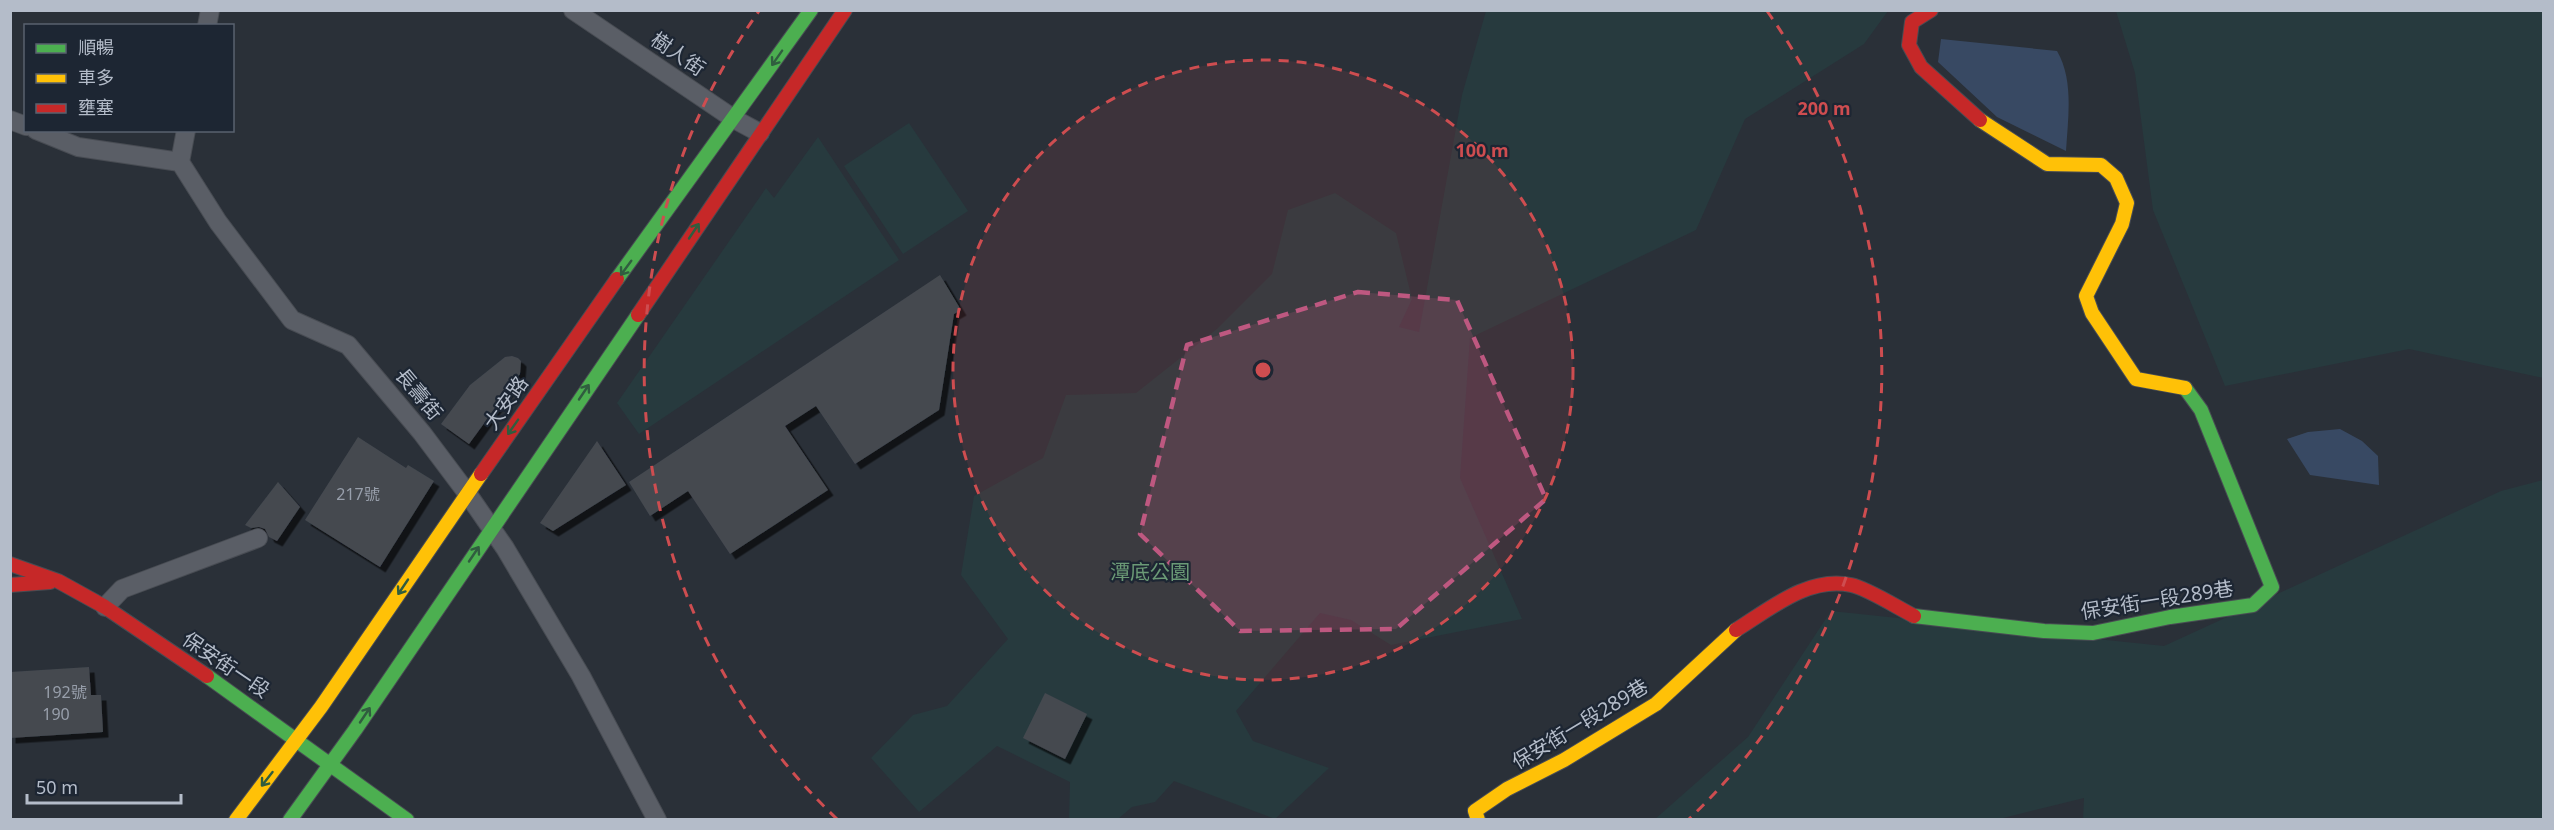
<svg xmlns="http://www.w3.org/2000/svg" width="2554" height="830" viewBox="0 0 2554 830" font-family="'Noto Sans','Noto Sans TC',sans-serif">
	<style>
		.green { fill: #273a3e }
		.water { fill: #384963 }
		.building { fill: #444950; filter: url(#shadow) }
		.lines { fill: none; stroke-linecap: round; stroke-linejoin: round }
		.street-casing { stroke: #484c53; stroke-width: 20 }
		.fast-casing { stroke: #484c53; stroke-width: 16 }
		.slow-casing { stroke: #484c53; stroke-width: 16 }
		.jam-casing { stroke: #484c53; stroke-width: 16 }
		.street { stroke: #5a5e66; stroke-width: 18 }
		.fast { stroke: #4caf50; stroke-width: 14 }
		.slow { stroke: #ffc107; stroke-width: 14 }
		.jam { stroke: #c62828; stroke-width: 14 }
		.oneway { stroke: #305d3f }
		.marked { fill: #bc5a87; fill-opacity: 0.2; stroke: #bc5a87; stroke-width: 4.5; stroke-dasharray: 12 8; stroke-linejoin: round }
		.ring { fill: none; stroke: #ce4d50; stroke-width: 3; stroke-dasharray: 10 8 }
		.labels { text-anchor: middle; stroke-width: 4.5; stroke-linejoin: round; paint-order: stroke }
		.number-label { font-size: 16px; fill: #989fab }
		.street-label { font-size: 20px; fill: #b4bcc9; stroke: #1d2633 }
		.park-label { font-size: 20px; fill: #6b9a76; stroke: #1d2633 }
		.centre { fill: #ce4d50; stroke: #1d2633; stroke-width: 3 }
		.ring-label { font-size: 18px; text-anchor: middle; font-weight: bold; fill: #ce4d50; stroke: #1d2633; stroke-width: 4.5; stroke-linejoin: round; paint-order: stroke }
	</style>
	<defs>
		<filter id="shadow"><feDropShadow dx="5.5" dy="5.5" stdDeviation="0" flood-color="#0009"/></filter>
	</defs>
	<rect width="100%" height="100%" fill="#2a3038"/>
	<!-- green -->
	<path class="green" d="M1486 11H1888L1864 44 1745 119 1696 230 1470 338 1460 478 1522 619 1391 645 1351 620 1320 613 1236 711 1253 741 1329 768 1275 819 1174 781 1155 802 1132 807 1118 819H1069L1070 782 997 746 919 812 871 758 913 715 947 706 1008 639 961 575 974 496 1043 458 1066 395 1136 393 1218 328 1272 274 1288 210 1335 193 1396 233 1412 299 1399 327 1419 332 1462 95Z
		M2116 11H2543V378L2409 349 2225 386 2153 210 2135 73Z
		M909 123 968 211 903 254 844 166Z
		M818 137 899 260 639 434 617 403 766 188 774 198Z
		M2543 480V819L2083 820 2084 798 1999 819 1654 820 1748 737 1831 611 2164 646 2501 491Z"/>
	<!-- water -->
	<path class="water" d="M1941 39 2057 51C2074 80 2068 118 2066 151L1997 117 1938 62Z
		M2340 429 2362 441 2378 456 2379 485 2310 475 2287 439 2308 432Z"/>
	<!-- building -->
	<path class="building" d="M940 275 961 310 954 314 939 410 855 464 816 406 785 426 828 490 730 554 688 491 650 516 629 482Z
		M512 356 518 358 521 361 520 374 469 444 441 424 470 385 505 357Z
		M358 437 406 468 408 465 434 481 380 567 305 520Z
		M597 441 626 485 553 531 540 523Z
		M278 482 300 507 277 541 269 537 265 529 259 527 251 528 245 525Z
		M89 667 91 695H101L103 732 10 738V672Z
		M1045 693 1087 714 1065 759 1023 738Z"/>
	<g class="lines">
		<defs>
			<path id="street" d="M573 10 734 119 760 133
				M207 26 210 10
				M10 120 26 126
				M36 130 78 147 180 162 218 222 292 320 348 345 422 433 467 493 505 548 581 676 657 820
				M180 162 186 130
				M105 607 122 589 258 538"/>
			<path id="fast" d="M617 279 811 10
				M1914 616 2044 631 2093 633 2170 617 2253 605 2272 587 2201 410 2185 388
				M207 676 407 820
				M290 820 355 730 638 315"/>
			<path id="slow" d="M1980 120 2047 164 2101 165 2116 178 2127 203 2122 224 2086 296 2092 313 2136 379 2185 388
				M236 820 321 707 481 474
				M1478 820 1475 811 1507 789 1564 760 1656 704 1736 630"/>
			<path id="jam" d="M1931 10 1912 22 1909 45 1921 67 1980 120
				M638 315 845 10
				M481 474 617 279
				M10 564 58 581 105 607 207 676
				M10 585 50 582
				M1736 630C1770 609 1808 576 1851 585 1867 588 1898 608 1914 616"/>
		</defs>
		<!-- street casing -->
		<use href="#street" class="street-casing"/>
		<!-- fast casing -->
		<use href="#fast" class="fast-casing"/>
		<!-- slow casing -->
		<use href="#slow" class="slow-casing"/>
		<!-- jam casing -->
		<use href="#jam" class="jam-casing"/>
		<!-- street -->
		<use href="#street" class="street"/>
		<!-- fast -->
		<use href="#fast" class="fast"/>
		<!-- slow -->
		<use href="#slow" class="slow"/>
		<!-- jam -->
		<use href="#jam" class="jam"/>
	</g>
	<!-- one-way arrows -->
	<defs><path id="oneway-shaft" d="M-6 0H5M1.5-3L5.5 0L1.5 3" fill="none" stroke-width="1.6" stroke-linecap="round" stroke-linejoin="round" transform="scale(1.5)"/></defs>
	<g class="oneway">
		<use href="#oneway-shaft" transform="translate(777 58) rotate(125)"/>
		<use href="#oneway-shaft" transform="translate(694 231) rotate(-56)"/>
		<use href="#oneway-shaft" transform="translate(626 268) rotate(126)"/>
		<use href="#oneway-shaft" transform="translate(584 392) rotate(-56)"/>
		<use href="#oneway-shaft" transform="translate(513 427) rotate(125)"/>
		<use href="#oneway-shaft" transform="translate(474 554) rotate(-56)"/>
		<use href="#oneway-shaft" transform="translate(403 587) rotate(124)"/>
		<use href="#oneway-shaft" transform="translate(365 715) rotate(-56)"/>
		<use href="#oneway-shaft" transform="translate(267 779) rotate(128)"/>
	</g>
	<!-- marked area -->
	<path class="marked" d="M1358 292 1457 300 1546 499 1396 629 1240 631 1140 534 1187 345Z"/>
	<!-- distance rings -->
	<circle cx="1263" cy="370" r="310" fill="#ce4d50" fill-opacity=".12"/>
	<g class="ring">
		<circle cx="1263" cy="370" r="310"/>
		<path d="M837 819A619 619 0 0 1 759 11M1767 11A619 619 0 0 1 1689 819"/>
	</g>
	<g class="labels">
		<!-- number labels -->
		<g class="number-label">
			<text x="358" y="500">217號</text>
			<text x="65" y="698">192號</text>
			<text x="56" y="720">190</text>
		</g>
		<!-- street labels -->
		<g class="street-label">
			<text transform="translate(678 54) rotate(34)" y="7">樹人街</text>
			<text transform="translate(419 394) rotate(50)" y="7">長壽街</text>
			<text transform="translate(506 403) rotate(-55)" y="7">大安路</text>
			<text transform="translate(2157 600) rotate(-9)" y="7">保安街一段289巷</text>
			<text transform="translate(226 665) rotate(34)" y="7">保安街一段</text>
			<text transform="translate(1580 724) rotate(-31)" y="7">保安街一段289巷</text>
		</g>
		<!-- park labels -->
		<g class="park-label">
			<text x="1150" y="579">潭底公園</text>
		</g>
	</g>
	<circle cx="1263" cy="370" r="9" class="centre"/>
	<g class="ring-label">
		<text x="1824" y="115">200 m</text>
		<text x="1482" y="157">100 m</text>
	</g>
	<!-- border -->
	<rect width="2554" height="830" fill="none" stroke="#b4bcc9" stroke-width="24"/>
	<!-- legend -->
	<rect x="24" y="24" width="210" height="108" fill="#1d2633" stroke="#59626f" stroke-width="1.5"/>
	<rect x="36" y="44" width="30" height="9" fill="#4caf50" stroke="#59626f" stroke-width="1.5"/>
	<text x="78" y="54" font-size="18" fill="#b4bcc9">順暢</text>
	<rect x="36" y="74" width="30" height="9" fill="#ffc107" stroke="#59626f" stroke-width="1.5"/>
	<text x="78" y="84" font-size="18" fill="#b4bcc9">車多</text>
	<rect x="36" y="104" width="30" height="9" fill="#c62828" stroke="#59626f" stroke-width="1.5"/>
	<text x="78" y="114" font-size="18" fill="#b4bcc9">壅塞</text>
	<!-- scale -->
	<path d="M27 794v9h154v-9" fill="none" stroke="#b4bcc9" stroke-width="3"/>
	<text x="36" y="794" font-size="18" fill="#b4bcc9" stroke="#1d2633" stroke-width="4.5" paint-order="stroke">50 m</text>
</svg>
